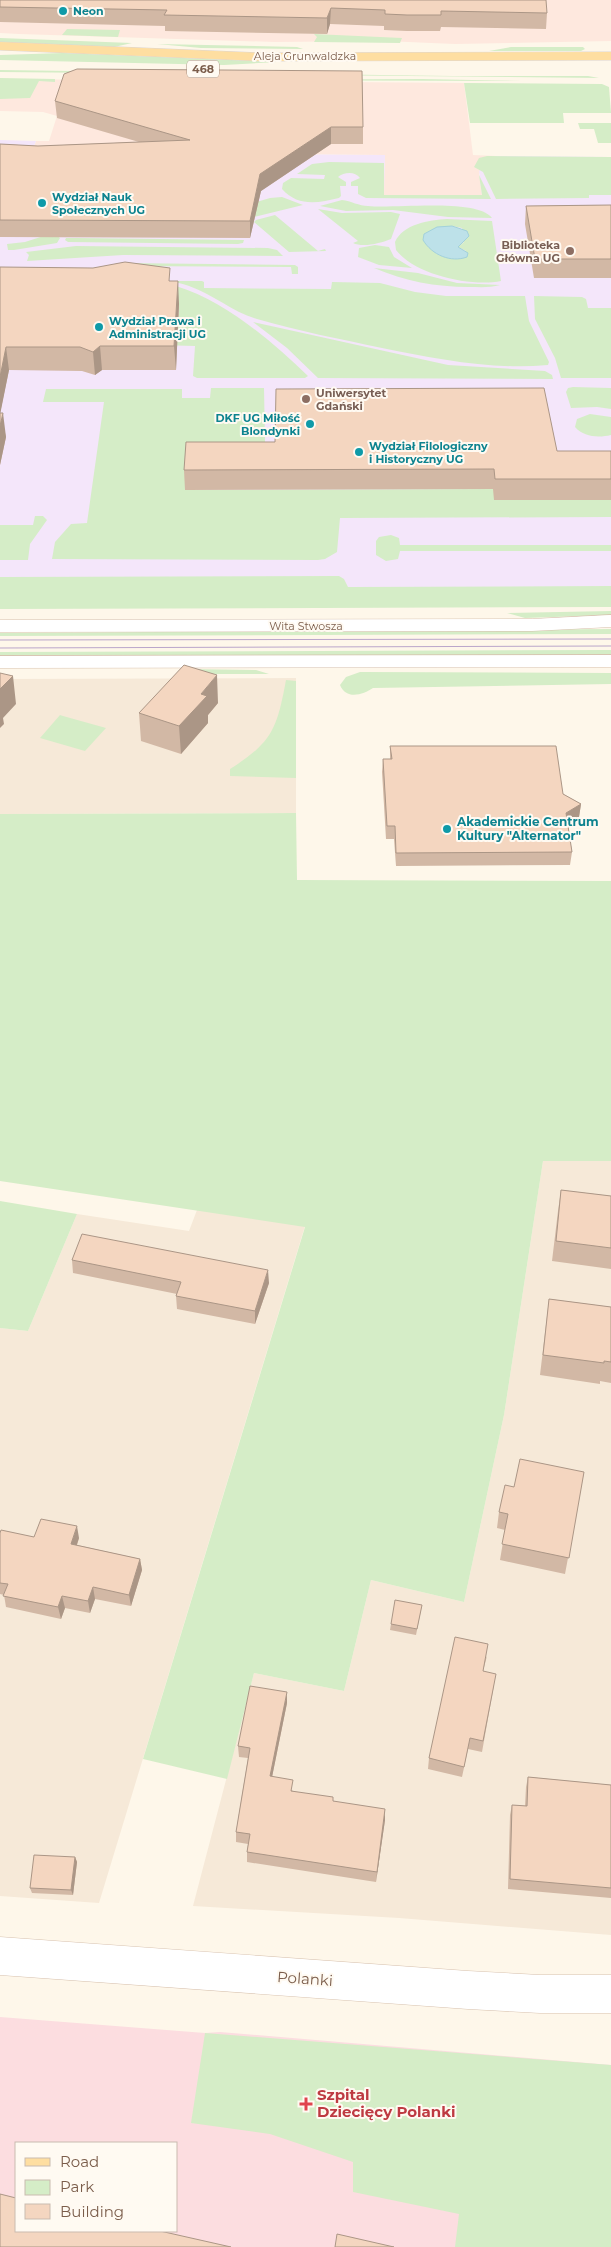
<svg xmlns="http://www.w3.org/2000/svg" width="611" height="2247" viewBox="0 0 611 2247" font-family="Montserrat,sans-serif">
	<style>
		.residential { fill: #f6e9d8 }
		.commercial { fill: #fee8de }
		.education { fill: #f4e6fa }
		.medical { fill: #fcdde0; fill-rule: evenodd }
		.green { fill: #d5edc7; fill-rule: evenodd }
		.water { fill: #bde1e9; stroke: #a2d1db }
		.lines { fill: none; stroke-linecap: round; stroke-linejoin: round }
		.secondary-casing { stroke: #d7c1ae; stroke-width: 1 }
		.primary-casing { stroke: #ddd5d0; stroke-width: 1 }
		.secondary { fill: #fff; fill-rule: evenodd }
		.primary { fill: #fedea1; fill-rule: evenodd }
		.tram { stroke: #baa6ca; stroke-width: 1 }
		.wall { fill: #d2b8a5 }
		.shaded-wall { fill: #ab9686 }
		.building { fill: #f4d6c0; stroke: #ab9686 }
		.culture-dot { fill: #0f9aa8; stroke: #fffaf2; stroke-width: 2 }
		.education-dot { fill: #8d6e63; stroke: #fffaf2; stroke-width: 2 }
		.health-dot { fill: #e0444e; stroke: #fffaf2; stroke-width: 2 }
		.labels { text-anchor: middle; stroke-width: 4; stroke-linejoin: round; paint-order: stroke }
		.far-culture-label { font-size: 11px; font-weight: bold; fill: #0d838f; stroke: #fffaf2; text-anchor: start }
		.far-street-label { font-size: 11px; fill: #7b5d4b; stroke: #fffaf2 }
		.shield { fill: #fffaf2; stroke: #a38c7d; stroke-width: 1 }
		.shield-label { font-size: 11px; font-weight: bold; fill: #7b5d4b }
		.far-education-label { font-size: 11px; font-weight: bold; fill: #785e54; stroke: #fffaf2; text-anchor: end }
		.culture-label { font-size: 12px; font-weight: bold; fill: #0d838f; stroke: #fffaf2; text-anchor: start }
		.near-street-label { font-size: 15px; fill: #7b5d4b; stroke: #fffaf2 }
		.near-health-label { font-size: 15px; font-weight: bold; fill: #be3a42; stroke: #fffaf2; text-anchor: start }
	</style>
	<rect width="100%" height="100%" fill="#fef7ea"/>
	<!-- residential -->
	<path class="residential" d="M296 678V813L0 814V679Z
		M543 1161H611V1935L399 1918 193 1906 254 1673 344 1691 371 1580 464 1602 504 1415Z
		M197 1210 305 1226 99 1903 0 1896V1328L28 1331 77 1214 189 1231Z"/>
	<!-- commercial -->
	<path class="commercial" d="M0 0H611V41L455 44 384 41 275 42 19 34 0 33Z
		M0 79 464 83 473 155 496 156 479 174 482 195H383L385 155 32 152 36 141H49L57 116 43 112 0 111Z"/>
	<!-- education -->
	<path class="education" d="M0 140 36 141 32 152 385 155 384 195H482L479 171 496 156 611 157V602L0 606Z"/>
	<!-- medical -->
	<path class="medical" d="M0 2017 205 2033 220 2032 611 2065V2247H0ZM16 2143H176V2231H16Z"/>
	<!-- green -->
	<path class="green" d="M67 29 120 30 118 37 62 35Z
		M314 34 402 38 400 43 314 42 317 37Z
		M0 38 132 43 114 47 0 42Z
		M157 44 297 47 303 49 201 48Z
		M511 47H583L585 49 581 51H489Z
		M63 53 277 62 224 65 0 60V55Z
		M0 70 453 76H588L599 78 0 72Z
		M0 78 55 79V82L39 81 30 98 0 99Z
		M422 79 522 81 181 80Z
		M464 83 602 84 609 87 611 113H563L564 123H470Z
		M578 123H611V143H598L594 129H580Z
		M487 156 611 157V195H589V198L496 199 483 172 474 167 479 158Z
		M329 162 384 163V195H482L479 175 491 199 366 198 358 194V186H351V182L360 178C355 171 344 172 338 177L346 182V186H340L341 196 339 198C318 203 298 207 282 189L283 183 291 178 324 179 325 175 297 174 312 164Z
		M282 197 303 205 254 217 253 203 270 198Z
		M342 200C351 201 359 206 368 206 394 209 477 198 492 218L448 217 393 210 346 211 320 206Z
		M318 209 342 213 391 212 400 214 391 239C381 243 363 248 353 243L358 241Z
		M275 215 318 251 325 249 326 251 289 252 254 222 256 220Z
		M447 219 492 221 501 281C471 287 415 275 396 250L395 242C403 224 429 220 447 219ZM452 226 462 228 464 242 458 247 466 251 437 254 426 244Z
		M53 233 60 238 57 243 14 250H8L7 244 25 242Z
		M66 238H77L244 240 243 243 238 244 68 242 65 240Z
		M375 245 389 247 394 257 412 268 379 265 358 257 359 248Z
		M76 246 268 248 277 250 283 256 123 255 27 261 29 255 26 252Z
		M123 263 295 265 298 267V274H292L291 267 124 266Z
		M374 268 418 273 457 283 500 285C490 288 479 287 469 287 435 287 405 281 374 268Z
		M117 281H202L204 282V288L331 289 332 282 380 283 415 292 446 296H525L529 321 549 362 548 365C491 370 437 359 382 348 340 339 298 331 257 319 232 312 213 294 189 286 167 278 140 282 117 281Z
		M176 286C227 302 270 340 308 376L305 378H197L193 376 195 346 158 345 179 313V304H170Z
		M534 296 582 297 586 299 588 308H611V378H561L555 358 535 319Z
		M253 322 448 365 545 371 552 375 553 379 318 378 287 348Z
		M573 387 611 388V409L597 407 571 408 566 392 568 388Z
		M211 388H264L265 442 185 490 493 489 611 500V517L340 518 337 552 325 559 318 560 52 559 55 542 71 524 87 523 104 402H43L46 389H182V398H210Z
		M590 414 611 417V435C598 438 584 437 575 427L577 419Z
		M35 516H43L47 520 30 544 28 560H0V525H33Z
		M391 535 399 538 400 545H611V551H400L398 559 386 561 376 555V541L379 537Z
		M339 576 344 579 348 587 611 586V607L0 609V577Z
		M611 611V615L525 618 507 613Z
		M611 629V634L0 636V633Z
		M611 650V655L0 656V652Z
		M187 669 256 670 269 674H187Z
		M360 672 611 673V684L373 688C363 695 346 700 340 685L346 677Z
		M286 680 296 681V778L230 776V769C273 742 277 728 286 680Z
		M60 715 63 716 106 728 85 751 40 738Z
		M296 813 297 880 611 881V1161H543L504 1415 464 1602 371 1580 344 1691 254 1673 227 1779 143 1759 305 1227 0 1181V814Z
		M0 1201 77 1214 28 1331 0 1328Z
		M205 2033 611 2065V2247H455L459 2214 353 2192V2162L270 2134 191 2123Z"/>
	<!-- water -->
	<path class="water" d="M452 226 467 231 469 236 458 247 468 253 467 257C451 263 432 255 423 240L424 234 437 227Z"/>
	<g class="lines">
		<defs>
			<path id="secondary" d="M611 615V627L532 631 0 632V620L532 619Z
				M611 655V667L0 668V656Z
				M0 1937 468 1971 540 1975H611V2013H540L468 2009 0 1975Z"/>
			<path id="primary" d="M0 42 262 53 611 52V60L262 61 0 50Z"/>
		</defs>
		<!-- secondary casing -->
		<use href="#secondary" class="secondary-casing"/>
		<!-- primary casing -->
		<use href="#primary" class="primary-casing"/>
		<!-- secondary -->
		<use href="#secondary" class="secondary"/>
		<!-- primary -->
		<use href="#primary" class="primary"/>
		<!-- tram -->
		<path class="tram" d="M0 640 611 639
			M0 648 611 646"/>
	</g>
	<!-- wall -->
	<path class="wall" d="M0 0 547 13 546 29 441 27 440 31H407L384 30V26L330 24 327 34 165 31V26L0 22Z
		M55 101 363 127V144H331L261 191 250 238 0 237V144L38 146 139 142 57 118Z
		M611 205V278H534L525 224 526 206Z
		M0 267 171 281 179 304 176 370H102L95 375 82 371 9 370 0 413 6 437 0 465Z
		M557 451H611V500H494L493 489 185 490 184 470Z
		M218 703 208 715V723L181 754 141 741 139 713Z
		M390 746 563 794 581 804 579 817 568 824 572 852 570 865 396 866 394 839H386L382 772 383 759H390Z
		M561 1190 611 1196V1269L552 1261 558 1211Z
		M72 1260 269 1283 255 1324 177 1309 176 1296 177 1294 73 1273Z
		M549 1299 611 1307V1383L600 1381V1384L540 1375Z
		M584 1472 565 1574 500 1560 505 1530 497 1528 499 1512 514 1487Z
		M0 1533 34 1537 79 1538 77 1545 140 1559 142 1570 131 1606 95 1599 90 1613 65 1608 61 1619 6 1607 4 1595 0 1594Z
		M422 1605 416 1635 390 1630 391 1624Z
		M487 1656 483 1671 494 1685 482 1752 468 1749 462 1777 428 1769 429 1758Z
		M287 1703 272 1777 293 1791 333 1801 385 1820 376 1882 247 1862V1852L248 1844 236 1842V1832L248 1758 239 1757 238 1746Z
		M528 1777 611 1785V1898L508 1889 510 1815 512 1805 525 1806 526 1787Z
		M75 1857 77 1862 73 1895 32 1893 30 1888Z"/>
	<!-- shaded-wall -->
	<path class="shaded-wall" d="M331 8 330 24 327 34V18Z
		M331 127V144L261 191 250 238V221L260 174Z
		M178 281 179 304 176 370 174 346Z
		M100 346 102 370 95 375 93 352Z
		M6 347 9 370 0 415V377Z
		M3 413 6 437 0 465V426Z
		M217 675 218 703 208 715V723L181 754 179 726 201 694Z
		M13 676 16 704 3 718 4 724 0 728V689Z
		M581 804 579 817 565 826 566 813Z
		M268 1270 269 1283 255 1324V1311Z
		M77 1526 79 1538 73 1556 71 1544Z
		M140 1559 142 1570 131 1606 129 1595Z
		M93 1587 95 1599 90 1613 88 1601Z
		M62 1596 65 1608 61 1619 58 1607Z
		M287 1692V1703L270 1787V1776Z
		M385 1809V1820L376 1882 377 1872Z
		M75 1857 77 1862 73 1895 71 1890Z"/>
	<!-- building -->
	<path class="building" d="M0 0H546L547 13 441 11V15H407L385 14V10L331 8 327 18 164 15 167 10 0 7Z
		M77 69 362 71 363 127H331L260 174 250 221 0 220V144L38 146 190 140 55 101 64 74Z
		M611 205V259H535L526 206Z
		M125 262 170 268 169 281H178L174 346H100L93 352 80 347H6L0 377V267L93 268Z
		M544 388 557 451H611V479H495L494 469 184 470 186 442H275L276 389Z
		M0 413H3L0 426Z
		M184 665 217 675 201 694 207 696 179 726 139 713Z
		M0 673 13 676 0 689Z
		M390 746H556L563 794 581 804 566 813 572 852 396 853 395 826H387L383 759H392Z
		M561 1190 611 1196V1248L556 1241Z
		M82 1234 268 1270 255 1311 176 1296 181 1282 72 1260Z
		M549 1299 611 1307V1362L604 1361V1363L543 1355Z
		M520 1459 584 1472 569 1558 502 1544 508 1514 499 1512 505 1485 514 1487Z
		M41 1519 77 1526 71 1544 140 1559 129 1595 93 1587 88 1601 62 1596 58 1607 3 1596 8 1584 0 1583V1533L1 1530 34 1537Z
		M395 1600 422 1605 417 1629 391 1624Z
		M455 1637 488 1644 483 1671 496 1674 483 1741 470 1738 464 1767 429 1758Z
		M250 1686 287 1692 270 1776 293 1780 291 1791 333 1797V1801L385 1809 377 1872 247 1852 250 1834 236 1832 250 1748 238 1746Z
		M528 1777 611 1785V1888L510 1879 512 1805 527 1806Z
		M34 1855 75 1857 71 1890 30 1888Z
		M0 2194 16 2198V2231H160L231 2247H0Z
		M337 2234 394 2247H335Z"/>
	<!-- markers -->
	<g class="culture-dot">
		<circle cx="63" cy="11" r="5"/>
		<circle cx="42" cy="203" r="5"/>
		<circle cx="99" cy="327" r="5"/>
		<circle cx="310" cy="424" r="5"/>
		<circle cx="359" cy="452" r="5"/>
		<circle cx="447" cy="829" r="5"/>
	</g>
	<g class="education-dot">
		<circle cx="570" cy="251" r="5"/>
		<circle cx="306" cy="399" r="5"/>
	</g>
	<path class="health-dot" d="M303.5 2096.5h5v5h5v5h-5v5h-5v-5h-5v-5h5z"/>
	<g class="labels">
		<!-- far-culture labels -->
		<g class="far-culture-label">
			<text x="73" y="15">Neon</text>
			<text x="52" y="201">Wydział Nauk<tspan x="52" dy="13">Społecznych UG</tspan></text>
			<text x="109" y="325">Wydział Prawa i<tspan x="109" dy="13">Administracji UG</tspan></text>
			<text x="300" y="422" text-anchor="end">DKF UG Miłość<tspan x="300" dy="13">Blondynki</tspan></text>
			<text x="369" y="450">Wydział Filologiczny<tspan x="369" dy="13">i Historyczny UG</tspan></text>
		</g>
		<!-- far-street labels -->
		<g class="far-street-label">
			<text x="305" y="60">Aleja Grunwaldzka</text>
			<text x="306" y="630">Wita Stwosza</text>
		</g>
		<!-- shield labels -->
		<rect class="shield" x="187" y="60.5" width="32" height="17" rx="4"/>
		<g class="shield-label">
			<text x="203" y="73">468</text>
		</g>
		<!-- far-education labels -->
		<g class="far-education-label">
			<text x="560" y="249">Biblioteka<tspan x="560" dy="13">Główna UG</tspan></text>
			<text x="316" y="397" text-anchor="start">Uniwersytet<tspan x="316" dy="13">Gdański</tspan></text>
		</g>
		<!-- culture labels -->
		<g class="culture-label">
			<text x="457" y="826">Akademickie Centrum<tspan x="457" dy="14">Kultury "Alternator"</tspan></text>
		</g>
		<!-- near-street labels -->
		<g class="near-street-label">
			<text transform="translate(305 1979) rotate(4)" y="5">Polanki</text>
		</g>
		<!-- near-health labels -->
		<g class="near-health-label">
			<text x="317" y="2100">Szpital<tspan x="317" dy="17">Dziecięcy Polanki</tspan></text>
		</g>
	</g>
	<!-- legend -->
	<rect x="15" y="2142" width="162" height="90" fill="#fffaf2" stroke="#cabbaf"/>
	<rect x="25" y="2158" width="25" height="8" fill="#fedea1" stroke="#cabbaf"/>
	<text x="60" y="2167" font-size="15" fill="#7b5d4b">Road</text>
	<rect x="25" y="2180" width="25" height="15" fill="#d5edc7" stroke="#cabbaf"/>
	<text x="60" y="2192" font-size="15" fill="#7b5d4b">Park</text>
	<rect x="25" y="2204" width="25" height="15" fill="#f4d6c0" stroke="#cabbaf"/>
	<text x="60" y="2217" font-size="15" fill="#7b5d4b">Building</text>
</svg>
